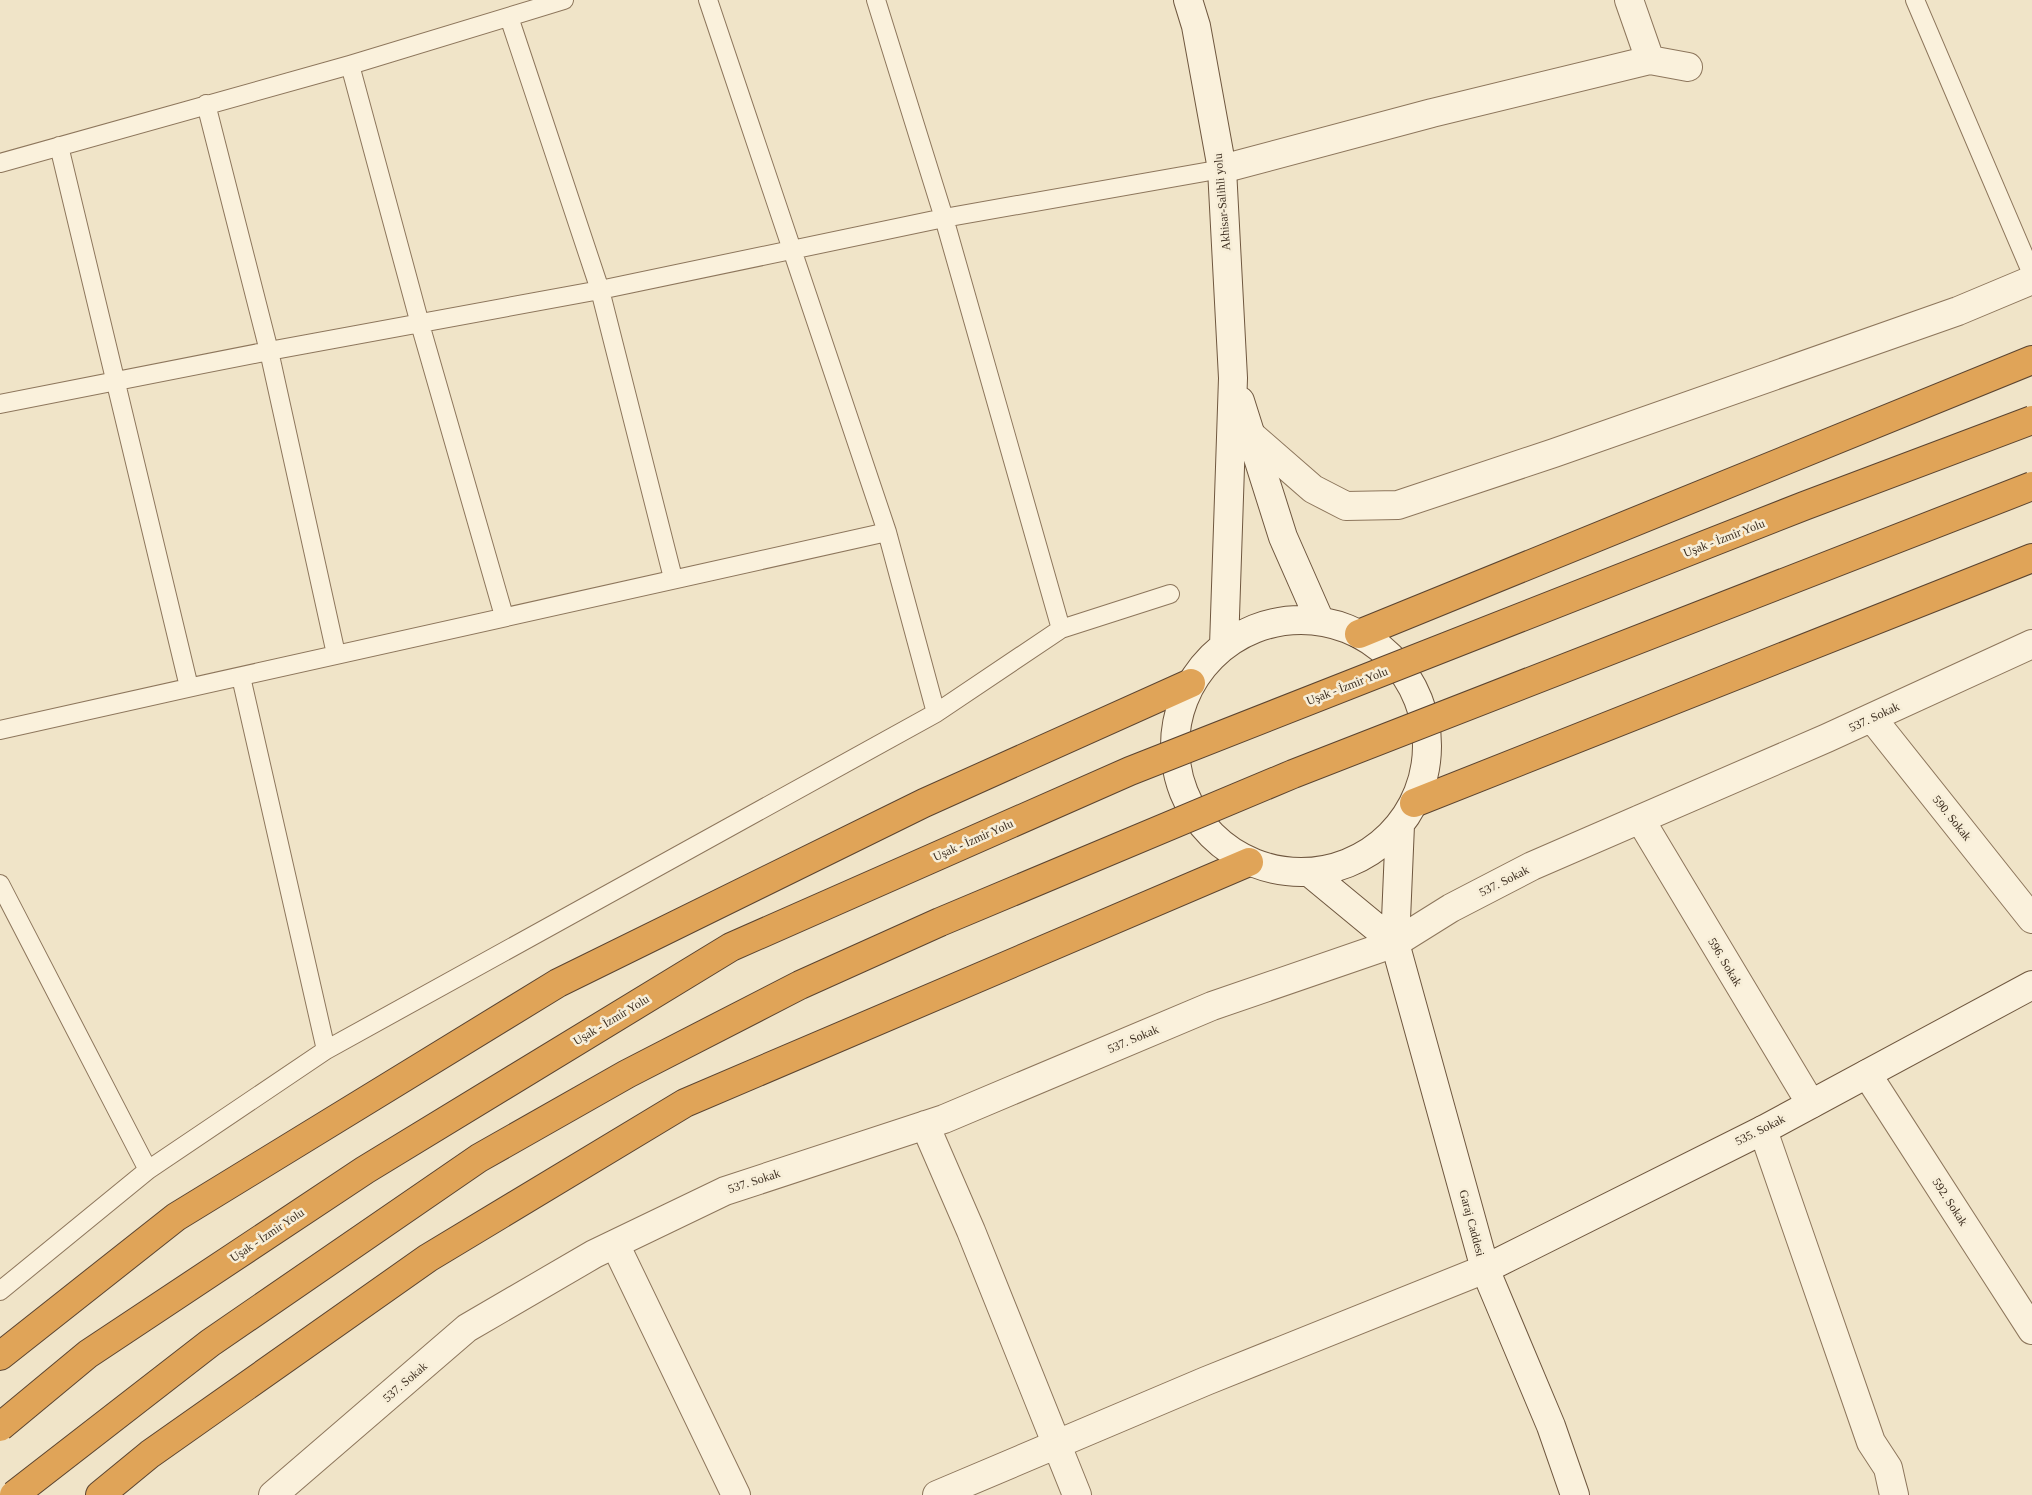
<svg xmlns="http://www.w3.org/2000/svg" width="2032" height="1495" viewBox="0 0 2032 1495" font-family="'Times New Roman',serif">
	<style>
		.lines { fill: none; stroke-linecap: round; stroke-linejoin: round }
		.lane-casing { stroke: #8d765c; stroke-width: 20 }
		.street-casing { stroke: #8d765c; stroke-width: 30 }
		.secondary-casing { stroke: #6f573f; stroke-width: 30 }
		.highway-casing { stroke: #5b4430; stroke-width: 30 }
		.lane { stroke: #faf1dc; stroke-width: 18 }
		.street { stroke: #faf1dc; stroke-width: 28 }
		.secondary { stroke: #faf1dc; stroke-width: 28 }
		.highway { stroke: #e0a458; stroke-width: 28 }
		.highway-bridge-casing { stroke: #5b4430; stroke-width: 30; stroke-linecap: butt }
		.highway-bridge { stroke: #e0a458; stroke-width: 28 }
		.labels { text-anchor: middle; stroke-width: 5; stroke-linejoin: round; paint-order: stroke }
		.street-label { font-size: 12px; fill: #3d2e20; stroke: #f7eed8 }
	</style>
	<rect width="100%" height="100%" fill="#f0e4c8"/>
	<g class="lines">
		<defs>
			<path id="lane" d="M708 0 887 532 936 713
				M876 0 944 218 1061 629 1170 594
				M1915 0 2032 274
				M509 17 600 290 673 578
				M350 65 420 324 504 616
				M206 104 269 351 336 654
				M59 146 189 687
				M0 163 350 65 564 0
				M0 404 269 351 600 290 944 218 1222 169
				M241 677 326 1050
				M0 730 887 532
				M0 884 148 1170
				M0 1291 148 1170 326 1050 936 713 1061 629"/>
			<path id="street" d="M1629 0 1650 60
				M1222 169 1432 113 1650 60 1688 67
				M1251 435 1313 489 1346 506 1398 505 1554 453 1958 311 2032 280
				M1872 718 2032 919
				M1640 819 1811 1104
				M1867 1074 2032 1330
				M925 1125 971 1231 1077 1495
				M1763 1130 1871 1442 1888 1468 1894 1495
				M615 1244 736 1495
				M273 1495 467 1328 594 1254 725 1191 944 1119 1212 1006 1395 943 1451 908 1532 866 1827 738 2032 644
				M937 1495 1206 1381 1485 1269"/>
			<path id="secondary" d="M1188 0 1196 26 1222 169 1233 378 1224 646
				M1240 401 1283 537 1320 621
				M1175 746a126 126 0 1 1 252 0a126 126 0 1 1-252 0Z
				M1400 825 1395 943 1485 1269 1551 1426 1575 1495
				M1309 872 1395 943
				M1485 1269 1763 1130 2032 985"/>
			<path id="highway" d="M1359 634 2032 360
				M1414 803 2032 558
				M0 1356 176 1217 558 983 924 803 1191 683
				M100 1495 150 1454 428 1258 685 1103 1249 862"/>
		</defs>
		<!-- lane casing -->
		<use href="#lane" class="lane-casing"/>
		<!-- street casing -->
		<use href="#street" class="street-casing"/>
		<!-- secondary casing -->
		<use href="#secondary" class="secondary-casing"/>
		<!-- highway casing -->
		<use href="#highway" class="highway-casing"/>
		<!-- lane -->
		<use href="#lane" class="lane"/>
		<!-- street -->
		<use href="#street" class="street"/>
		<!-- secondary -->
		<use href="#secondary" class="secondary"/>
		<!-- highway -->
		<use href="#highway" class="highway"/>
		<defs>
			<path id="highway-bridge" d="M0 1427 88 1354 365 1170 731 947 1130 771 1804 506 2032 420
				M14 1495 210 1343 479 1158 627 1074 800 985 940 922 1293 774 2032 486"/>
		</defs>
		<!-- highway-bridge casing -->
		<use href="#highway-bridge" class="highway-bridge-casing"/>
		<!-- highway-bridge -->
		<use href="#highway-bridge" class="highway-bridge"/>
	</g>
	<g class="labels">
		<!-- street labels -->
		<g class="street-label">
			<text transform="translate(1222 202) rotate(-95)" y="4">Akhisar-Salihli yolu</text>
			<text transform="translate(1724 538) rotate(-21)" y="4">Uşak - İzmir Yolu</text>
			<text transform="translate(1347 686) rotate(-21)" y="4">Uşak - İzmir Yolu</text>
			<text transform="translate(1874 717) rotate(-25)" y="4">537. Sokak</text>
			<text transform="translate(1952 818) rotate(51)" y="4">590. Sokak</text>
			<text transform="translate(973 840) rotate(-24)" y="4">Uşak - İzmir Yolu</text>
			<text transform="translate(1504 881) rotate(-27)" y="4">537. Sokak</text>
			<text transform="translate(1725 962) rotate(59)" y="4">596. Sokak</text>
			<text transform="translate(611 1020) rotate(-31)" y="4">Uşak - İzmir Yolu</text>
			<text transform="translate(1133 1039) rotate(-23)" y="4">537. Sokak</text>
			<text transform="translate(1760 1130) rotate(-27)" y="4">535. Sokak</text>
			<text transform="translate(754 1181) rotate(-18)" y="4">537. Sokak</text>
			<text transform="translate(1950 1202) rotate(57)" y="4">592. Sokak</text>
			<text transform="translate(1472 1223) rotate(75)" y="4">Garaj Caddesi</text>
			<text transform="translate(267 1235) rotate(-34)" y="4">Uşak - İzmir Yolu</text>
			<text transform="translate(405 1382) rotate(-41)" y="4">537. Sokak</text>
		</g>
	</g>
</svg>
